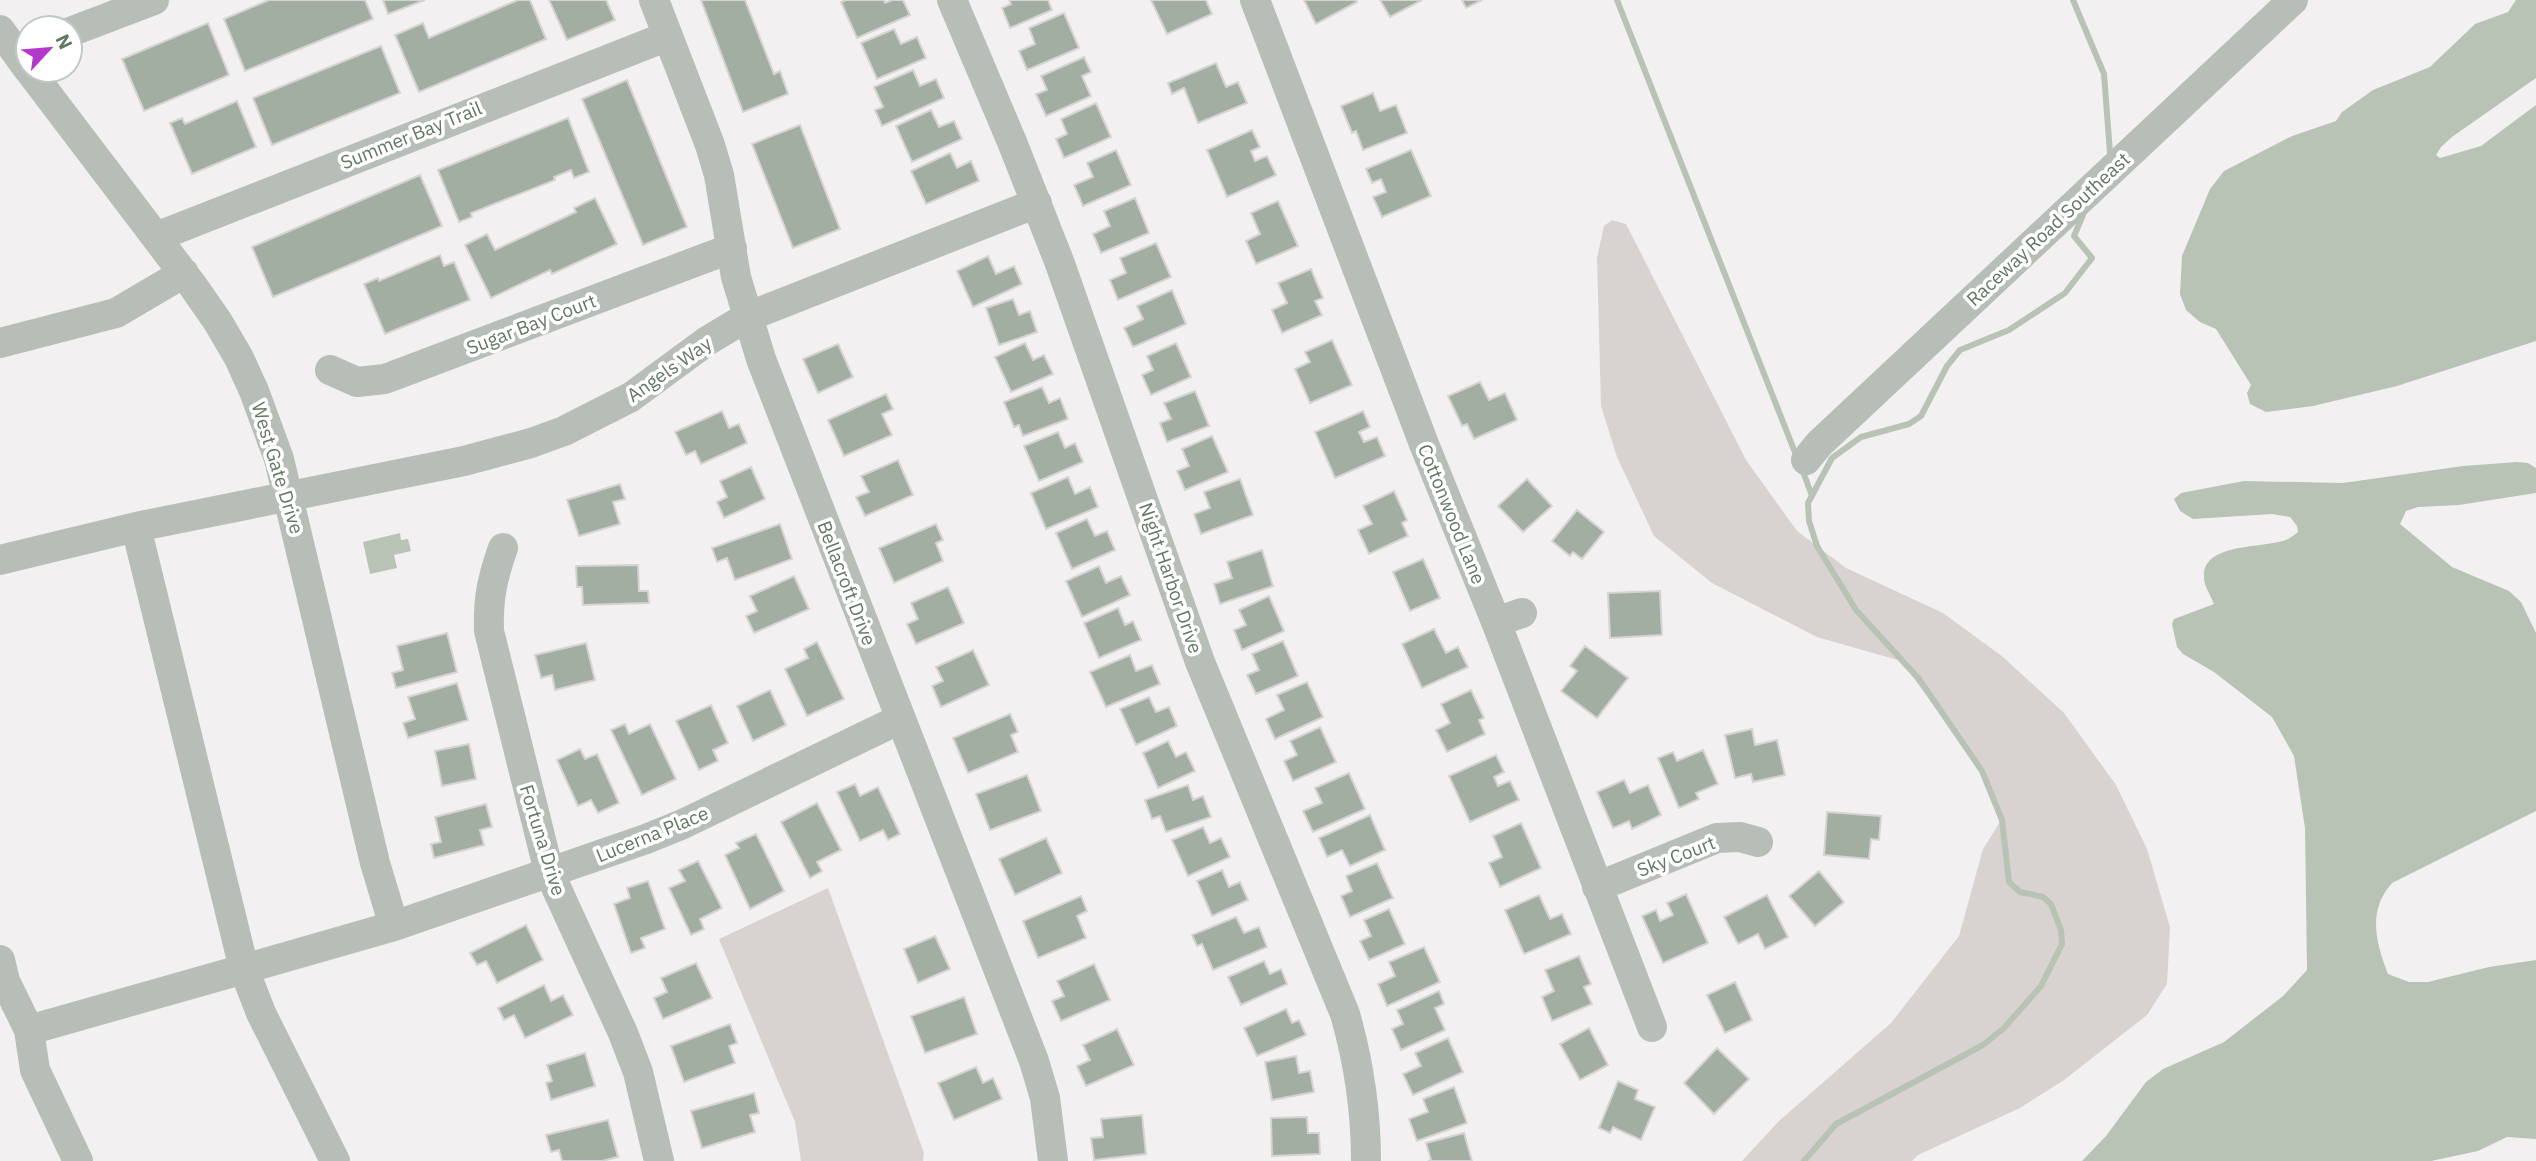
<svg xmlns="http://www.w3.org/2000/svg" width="2536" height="1161" viewBox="0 0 2536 1161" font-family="'IBM Plex Sans',sans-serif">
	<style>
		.green { fill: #d8d2d0 }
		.water { fill: #b8c3b6 }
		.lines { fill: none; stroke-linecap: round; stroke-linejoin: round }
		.stream { stroke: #b8c3b6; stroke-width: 6 }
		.building { fill: #a3aea2; stroke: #d5d3d3; stroke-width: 2 }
		.minor { stroke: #b6beb7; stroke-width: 30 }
		.labels { text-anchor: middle; stroke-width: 7; stroke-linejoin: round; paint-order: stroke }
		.street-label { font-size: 19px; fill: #627863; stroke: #fff }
	</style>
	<rect width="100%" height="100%" fill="#f3f0f1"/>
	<!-- green -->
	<path class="green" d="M1612 220 1626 224 1746 460 1797 531 1846 568 1943 613 2003 657 2064 713 2116 785 2147 849 2170 927 2167 984 2147 1015 2064 1080 2020 1108 1918 1155 1912 1161H1742L1779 1121 1891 1023 1959 936 1983 849 2002 819 1982 771 1901 661 1817 637 1712 583 1654 536 1617 457 1601 406 1597 258 1604 226Z
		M828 888 924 1153 923 1161H801L795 1122 719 939Z"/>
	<!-- water -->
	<path class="water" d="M2516 0H2536V78L2452 137 2441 147 2436 155 2440 158 2481 146 2536 105V341L2397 386 2313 406 2266 412 2250 404 2247 393 2251 385 2216 329 2200 322 2186 310 2180 294 2182 256 2210 189 2224 171 2292 136 2336 121 2342 112 2373 90 2430 67 2475 24 2508 12Z
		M2517 462 2528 463 2536 468V493L2459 505 2418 507 2406 511 2400 524 2452 567 2509 591 2521 602 2536 633V811L2392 883C2367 911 2376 943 2388 974L2409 982H2428L2489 967 2536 960V1139L2507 1137 2478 1151 2431 1161H2082L2106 1136 2146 1082 2163 1069 2224 1042 2283 996 2307 970 2305 828 2294 756 2272 717 2214 672 2183 654 2177 647 2172 624 2174 619 2214 604C2211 596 2204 586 2204 578 2201 541 2268 549 2288 539 2292 537 2295 534 2298 532L2297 526 2290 517 2272 514 2193 519 2180 511 2174 499 2181 493 2244 481 2343 483 2463 466Z
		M400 533 401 540 408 539 411 551 394 555 397 568 370 574 363 542Z"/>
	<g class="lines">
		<!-- stream -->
		<path class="stream" d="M1617 0 1796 455
			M2073 0 2104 74 2110 153
			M1802 469 1811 493
			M1804 1161 1836 1124 1983 1045 2004 1028 2041 986 2062 944 2061 930 2051 904 2043 897 2020 892 2009 882 2002 820 1982 771 1919 679 1856 610 1817 546 1809 521 1808 503 1832 458 1861 437 1909 424 1921 416 1947 366 1960 350 2009 330 2065 293 2092 258 2074 236 2083 215"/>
	</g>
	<!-- building -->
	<path class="building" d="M269 0H365L373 19 245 71 224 19Z
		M383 0H425L388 14Z
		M518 0H530L546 39 419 92 395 35 423 23 429 38Z
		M549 0H606L615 20 567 40Z
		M701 0H745L774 74 780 71 788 94 743 112Z
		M846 0H884L885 3 892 0H903L910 15 857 38 841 2Z
		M1009 0H1048L1052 10 1010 28 1002 8 1011 4Z
		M1151 0H1206L1212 14 1167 34Z
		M1304 0H1356L1357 2 1316 24Z
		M1380 0H1422L1390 17Z
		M1462 0H1482L1466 8Z
		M1064 13 1079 48 1027 70 1019 51 1035 44 1029 28Z
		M208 23 229 75 144 111 122 59Z
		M894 29 901 44 917 37 926 58 877 79 861 43Z
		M381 46 400 93 272 145 253 98Z
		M1084 57 1091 72 1082 76 1091 96 1046 116 1036 94 1047 90 1041 76Z
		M1216 63 1226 87 1238 82 1247 103 1198 123 1184 88 1172 94 1168 83Z
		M913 70 920 86 936 79 944 98 882 126 875 110 883 107 874 87Z
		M627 80 687 227 643 245 582 99Z
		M1373 93 1380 111 1396 105 1407 133 1363 150 1356 131 1352 133 1341 106Z
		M237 101 256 147 192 174 170 123 182 118 185 124Z
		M1096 103 1111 137 1064 158 1056 139 1067 134 1061 119Z
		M931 110 939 127 954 121 962 139 912 162 896 126Z
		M568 118 589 172 574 178 571 170 554 177 555 180 471 213 472 217 459 222 438 170Z
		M800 125 840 229 793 248 752 144Z
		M1252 130 1260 147 1251 151 1255 161 1267 156 1276 175 1227 197 1207 150Z
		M1116 150 1131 185 1083 206 1074 185 1093 177 1087 163Z
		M1411 150 1431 196 1382 217 1373 197 1386 192 1381 179 1372 183 1366 169Z
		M950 153 957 168 971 161 979 181 926 204 911 171Z
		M420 175 442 226 273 297 252 247Z
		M595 198 617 244 552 274 550 270 491 298 465 245 487 234 495 250 576 212 574 208Z
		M1135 198 1149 233 1101 253 1093 234 1110 226 1104 211Z
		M1278 201 1298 246 1256 264 1246 241 1260 234 1251 213Z
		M1156 243 1171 277 1118 300 1110 280 1126 273 1120 258Z
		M440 255 444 266 454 262 470 300 385 334 364 284 378 278 379 281Z
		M988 256 996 274 1014 266 1022 284 973 307 957 271Z
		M1311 269 1323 298 1315 301 1322 315 1282 333 1272 310 1287 303 1278 283Z
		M1172 290 1186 324 1133 347 1124 328 1143 319 1137 306Z
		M1013 299 1019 315 1030 311 1037 332 999 345 986 308Z
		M1332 340 1352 385 1310 403 1295 369 1310 362 1305 352Z
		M1025 343 1033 360 1044 355 1053 374 1011 392 995 357Z
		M1176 343 1191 377 1151 395 1142 375 1153 370 1147 356Z
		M838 344 853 377 818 393 803 359Z
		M1480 382 1489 400 1505 393 1517 420 1474 439 1467 424 1462 426 1448 396Z
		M1042 387 1049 403 1060 398 1068 419 1023 436 1019 425 1014 427 1004 402Z
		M1195 391 1209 426 1167 442 1160 423 1171 419 1164 403Z
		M886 394 893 409 882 414 892 435 844 456 828 420Z
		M722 411 729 428 739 424 747 443 701 464 695 451 686 455 675 432Z
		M1363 411 1370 427 1359 432 1364 442 1377 437 1385 456 1335 478 1315 432Z
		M1058 432 1065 448 1075 443 1083 462 1039 481 1024 446Z
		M1212 436 1228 472 1185 490 1177 471 1189 466 1182 449Z
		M898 460 913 495 865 516 856 497 869 492 861 476Z
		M751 467 765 499 724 518 717 502 727 497 720 481Z
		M1068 477 1075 494 1090 487 1098 507 1046 529 1031 493Z
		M1240 479 1253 515 1201 534 1194 514 1210 508 1204 492Z
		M1527 479 1552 506 1523 532 1498 506Z
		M620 484 625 499 613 502 620 524 579 536 567 500Z
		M1394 491 1407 520 1402 523 1408 536 1369 554 1358 530 1372 524 1363 506Z
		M1577 510 1604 532 1582 559 1573 552 1570 556 1552 541Z
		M1087 519 1095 536 1107 531 1115 550 1072 569 1056 533Z
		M780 524 792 559 735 580 727 558 717 562 712 548Z
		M936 524 943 540 936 543 943 561 894 583 879 548Z
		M1262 550 1273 586 1220 604 1214 584 1232 578 1227 562Z
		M1423 559 1440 598 1410 611 1393 572Z
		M638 565 639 591H648L649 603 583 605 582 587H577L576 566Z
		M1099 566 1106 583 1121 576 1130 595 1082 617 1066 581Z
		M794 576 809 609 754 633 746 616 757 611 750 596Z
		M948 587 964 623 916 644 907 624 918 619 911 603Z
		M1660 591 1662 635 1610 638 1608 593Z
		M1269 596 1284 631 1242 650 1234 630 1246 625 1239 610Z
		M1118 608 1125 625 1133 621 1141 640 1099 658 1084 623Z
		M1434 629 1446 653 1458 647 1468 667 1422 688 1402 644Z
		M447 633 457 672 396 688 392 673 403 670 397 646Z
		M1283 641 1298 676 1256 694 1247 675 1259 670 1252 654Z
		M817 642 844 699 807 716 785 669 808 658 804 649Z
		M586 643 595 680 555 690 552 675 541 678 535 655Z
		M1585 646 1628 678 1597 718 1561 691 1577 671 1570 666Z
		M973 650 989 685 941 707 932 686 943 681 936 667Z
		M1130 655 1136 671 1152 665 1160 684 1106 707 1090 672Z
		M1307 682 1323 717 1275 739 1266 719 1284 710 1277 695Z
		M457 683 468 720 408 738 403 723 415 719 408 697Z
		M770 690 786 725 753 741 737 706Z
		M1471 690 1484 718 1479 720 1485 734 1447 752 1436 730 1450 723 1441 704Z
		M1149 697 1156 712 1169 707 1177 726 1136 745 1120 709Z
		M711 705 728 743 713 750 718 761 699 770 676 721Z
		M1010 714 1018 732 1011 735 1018 752 968 773 953 738Z
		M625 724 629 734 650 724 676 779 642 795 611 730Z
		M1320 727 1336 762 1293 781 1284 761 1297 755 1290 741Z
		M1752 729 1755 745 1777 740 1785 775 1753 782 1751 774 1735 778 1725 735Z
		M1168 741 1176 757 1186 752 1195 771 1158 788 1143 753Z
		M469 744 476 779 442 786 435 751Z
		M580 749 585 759 597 754 619 803 598 813 591 800 578 806 557 760Z
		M1703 750 1718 784 1696 793 1699 799 1679 808 1658 758 1673 752 1677 761Z
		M1496 755 1504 772 1494 777 1498 786 1510 781 1519 800 1470 822 1449 776Z
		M1349 773 1365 809 1313 832 1303 811 1322 803 1315 788Z
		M1027 775 1041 811 990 830 976 794Z
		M1624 780 1630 793 1648 785 1661 815 1632 829 1629 821 1613 828 1597 792Z
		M855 784 860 796 878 787 900 834 888 840 883 830 860 841 837 792Z
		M1188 785 1193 800 1203 796 1211 817 1166 832 1160 816 1152 819 1145 800Z
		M817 803 841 850 817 862 822 871 810 878 781 822Z
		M486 804 492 827 480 830 484 845 434 858 431 844 441 842 435 817Z
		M1827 812 1881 816 1879 840 1871 839 1869 859 1824 855Z
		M1370 815 1385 850 1350 866 1342 850 1327 857 1319 838Z
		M1521 823 1541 868 1500 887 1489 863 1502 857 1493 836Z
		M1203 827 1210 843 1221 838 1230 857 1188 876 1172 840Z
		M756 834 784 891 750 909 725 855 739 848 736 843Z
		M1046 838 1062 873 1015 895 999 859Z
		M698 861 722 908 700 919 704 929 691 935 669 888 685 881 679 870Z
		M1377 863 1393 898 1350 917 1341 896 1352 891 1346 876Z
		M1222 870 1229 887 1240 882 1248 900 1212 916 1197 881Z
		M1819 871 1844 902 1815 926 1789 896Z
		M648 881 665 929 641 938 645 948 631 953 614 904 630 898 627 888Z
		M1686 894 1708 943 1663 963 1642 916 1656 910 1660 921 1673 915 1667 903Z
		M1539 895 1550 919 1562 914 1571 934 1524 954 1505 910Z
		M1767 895 1788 937 1765 949 1758 934 1738 944 1724 917Z
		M1081 896 1087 911 1077 916 1086 938 1038 958 1023 921Z
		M1389 909 1405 944 1369 960 1360 941 1371 936 1364 920Z
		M1236 917 1244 933 1259 927 1267 947 1213 970 1202 944 1197 946 1192 935Z
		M526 925 543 960 497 983 486 961 477 965 470 953Z
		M935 936 950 969 918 983 904 949Z
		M1424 947 1440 982 1387 1006 1378 984 1395 976 1389 962Z
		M1579 956 1591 984 1584 987 1592 1004 1552 1021 1542 997 1554 991 1545 970Z
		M1264 961 1270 974 1281 969 1287 984 1241 1005 1228 977Z
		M696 963 712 998 663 1019 654 998 667 992 661 978Z
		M1094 964 1110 1000 1061 1021 1052 1001 1064 996 1057 981Z
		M1735 982 1752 1020 1725 1033 1707 995Z
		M544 985 551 1001 563 995 573 1015 525 1038 514 1015 504 1020 498 1008Z
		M1439 991 1444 1004 1435 1008 1445 1030 1401 1050 1392 1029 1403 1024 1397 1010Z
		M964 997 977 1034 925 1053 911 1016Z
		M1286 1009 1292 1023 1299 1020 1306 1035 1257 1056 1244 1028Z
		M730 1024 737 1043 729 1046 735 1063 684 1082 671 1046Z
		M1589 1028 1608 1065 1580 1080 1560 1044Z
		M1117 1029 1134 1065 1086 1086 1077 1066 1090 1060 1083 1045Z
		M1448 1038 1463 1072 1413 1095 1403 1074 1421 1066 1415 1053Z
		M1717 1048 1749 1079 1714 1114 1684 1083Z
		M585 1053 595 1086 551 1100 546 1083 552 1081 547 1065Z
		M1296 1056 1299 1073 1310 1071 1314 1092 1272 1100 1265 1062Z
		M976 1067 983 1083 993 1078 1002 1099 954 1120 938 1083Z
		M1618 1081 1638 1090 1635 1099 1655 1107 1641 1140 1613 1127 1610 1133 1599 1128Z
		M1454 1087 1467 1123 1417 1141 1409 1119 1428 1112 1423 1099Z
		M754 1093 759 1113 750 1115 755 1132 702 1148 691 1111Z
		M1142 1115 1146 1154 1094 1160 1091 1138 1103 1137 1101 1119Z
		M1307 1117 1308 1133H1319L1320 1154 1272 1156 1271 1118Z
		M608 1120 618 1157 602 1161H562L559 1150 551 1152 546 1135Z
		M1464 1133 1472 1161H1428L1431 1160 1426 1143Z"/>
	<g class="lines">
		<!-- minor -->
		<path class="minor" d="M654 0 710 145 719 175 736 277 761 359 1034 1061 1045 1098 1053 1161
			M952 0 1012 142 1059 261 1200 662 1345 1014C1359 1063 1366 1111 1366 1161
			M1255 0 1424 444 1496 622 1652 1027
			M0 30 28 69
			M70 32 154 0
			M29 70 193 286 218 322 239 358 254 391 279 459 375 863 394 926
			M156 237 668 36
			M0 343 116 313 184 273
			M330 370 357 382 385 379 732 248
			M1806 460 1819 444 2293 0
			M503 548C492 579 488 599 489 631L549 872 623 1033 638 1072 659 1161
			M0 560 136 527
			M1496 622 1522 613
			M900 719 683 824 646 839 394 926 244 969 136 527 464 461 531 443 564 431 631 397 707 341 747 317 1037 203
			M1597 887 1717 838 1740 837 1758 842
			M0 960 5 981 29 1030 35 1070 78 1161
			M29 1030 244 969 261 1013 335 1161"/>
	</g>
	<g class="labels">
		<!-- street labels -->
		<g class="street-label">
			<text transform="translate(411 135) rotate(-22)" y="7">Summer Bay Trail</text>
			<text transform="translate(2048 229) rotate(-43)" y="7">Raceway Road Southeast</text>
			<text transform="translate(531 324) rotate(-21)" y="7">Sugar Bay Court</text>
			<text transform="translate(669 369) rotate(-35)" y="7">Angels Way</text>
			<text transform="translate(278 468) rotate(73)" y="7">West Gate Drive</text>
			<text transform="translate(1452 514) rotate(68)" y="7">Cottonwood Lane</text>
			<text transform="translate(1171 578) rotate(71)" y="7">Night Harbor Drive</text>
			<text transform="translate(847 583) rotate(69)" y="7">Bellacroft Drive</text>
			<text transform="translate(652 834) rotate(-22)" y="7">Lucerna Place</text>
			<text transform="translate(543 840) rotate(73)" y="7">Fortuna Drive</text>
			<text transform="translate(1676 856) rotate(-21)" y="7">Sky Court</text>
		</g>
	</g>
	<!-- north arrow -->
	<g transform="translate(49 49) rotate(64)"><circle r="33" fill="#ffffff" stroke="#c0c9c1" stroke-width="2"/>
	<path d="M0-5L12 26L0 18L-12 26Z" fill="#b438cc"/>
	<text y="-10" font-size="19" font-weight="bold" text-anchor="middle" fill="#627863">N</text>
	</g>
</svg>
